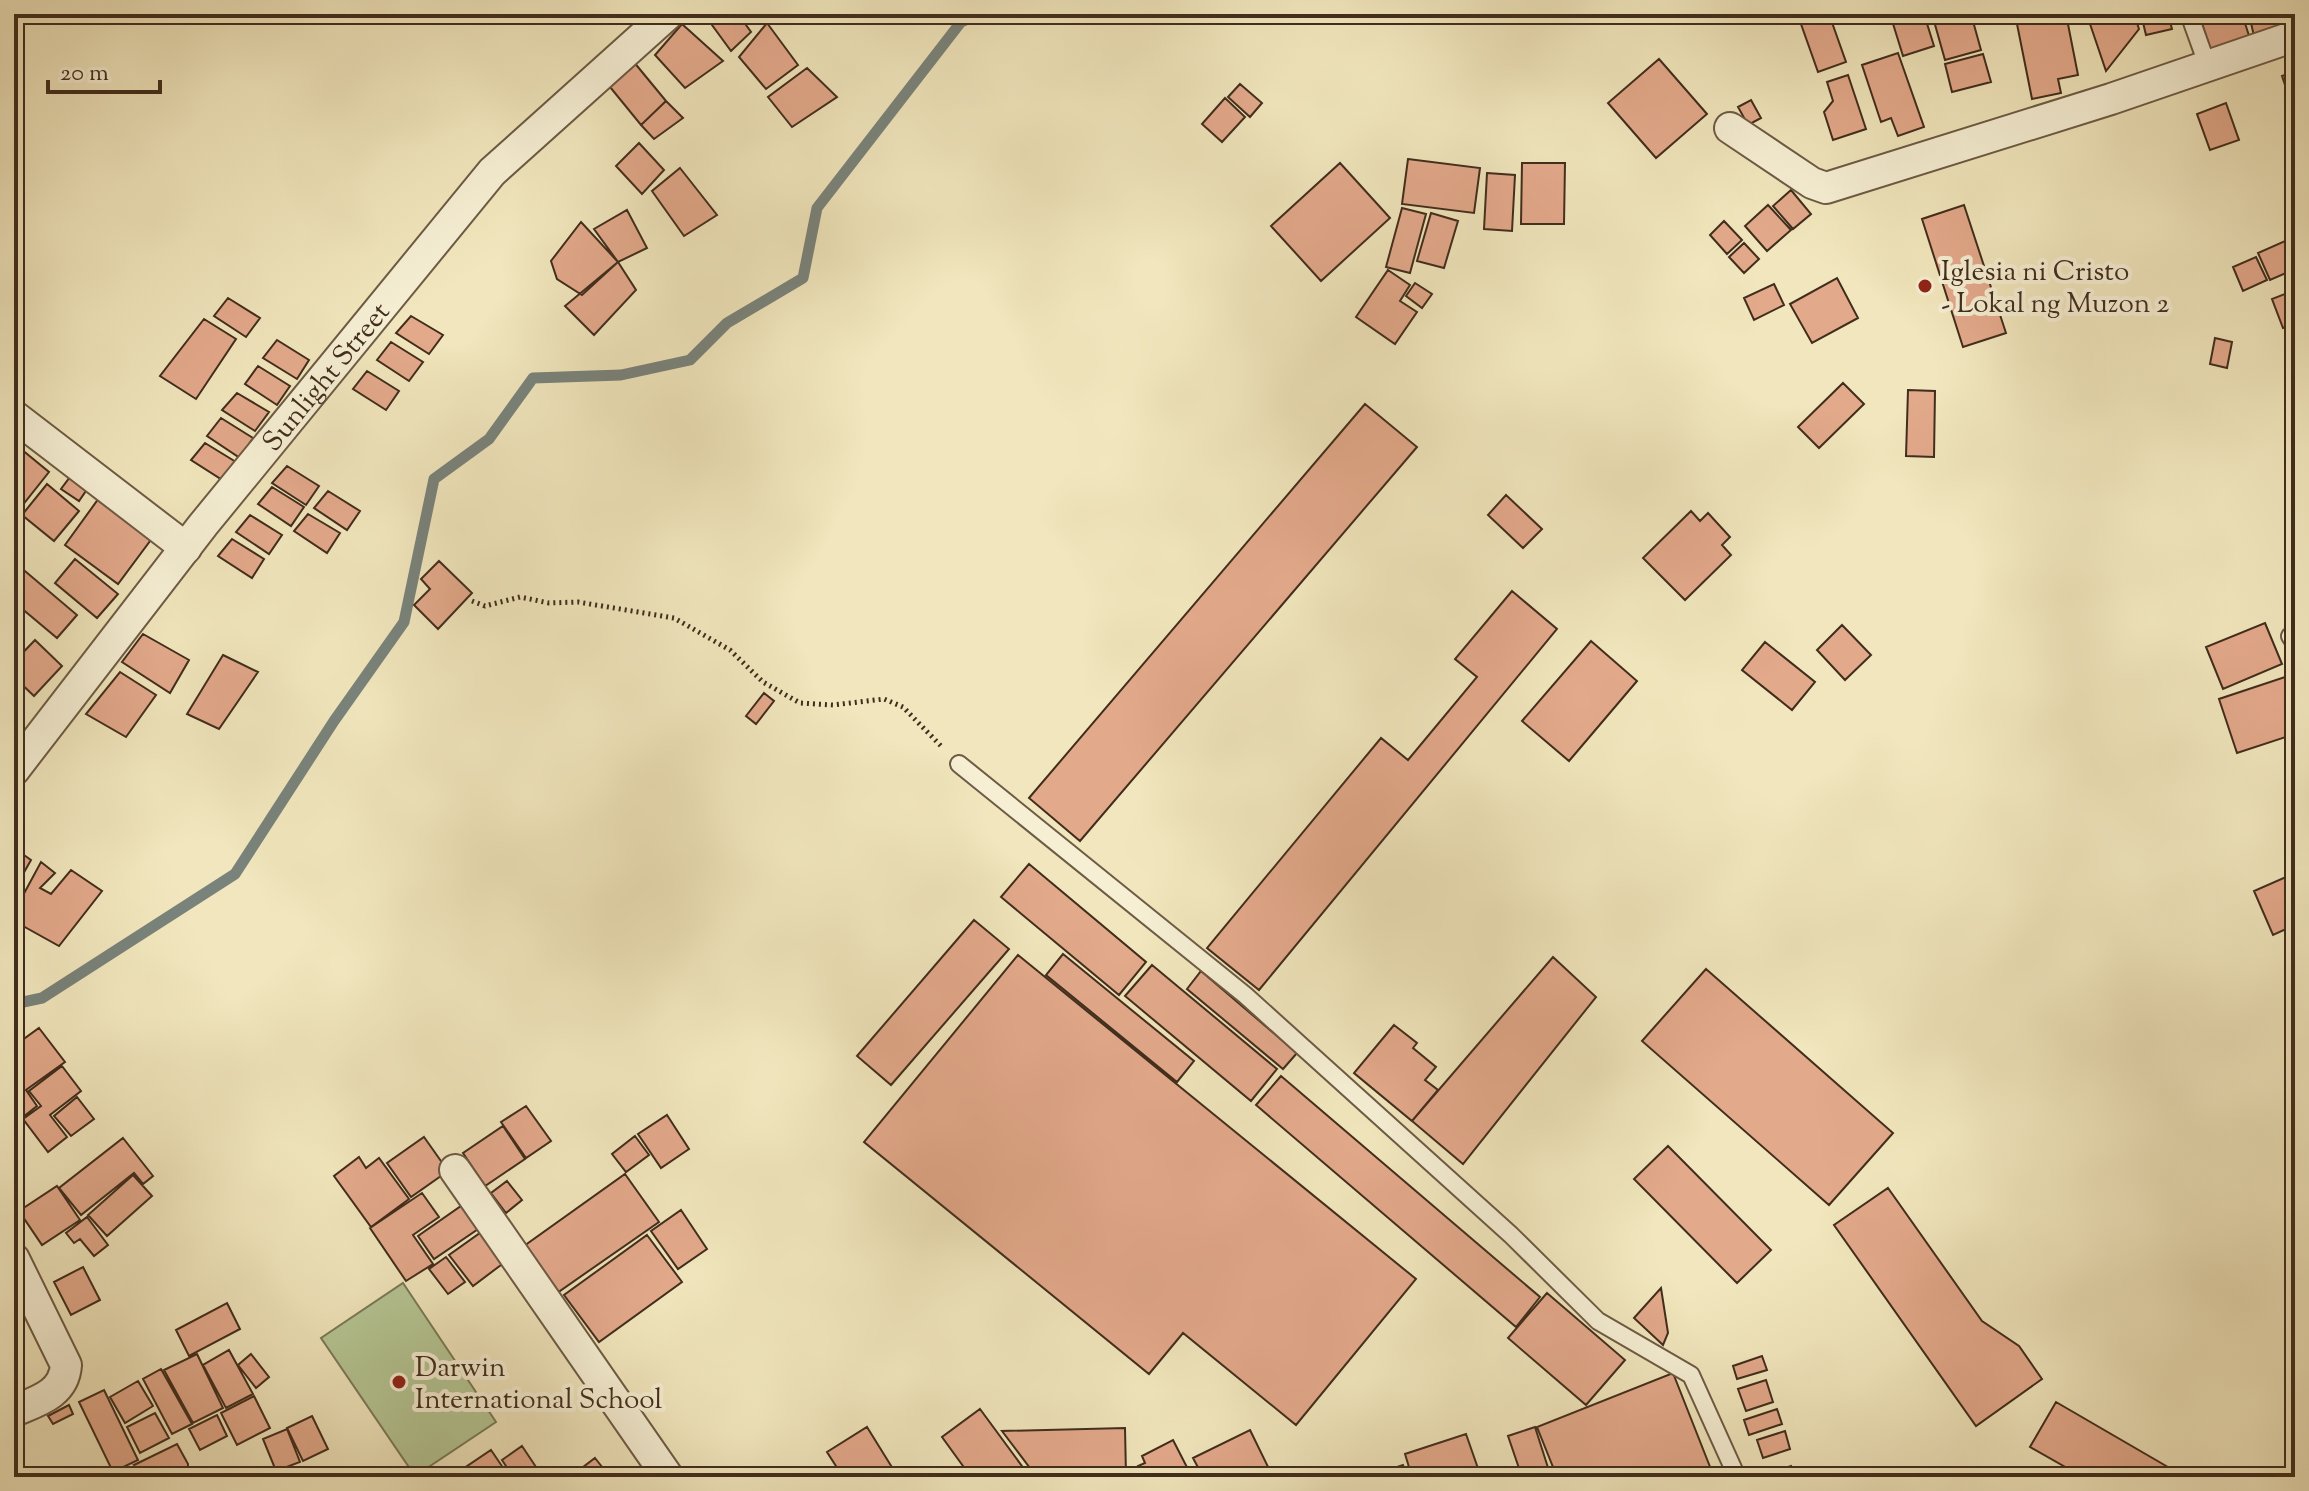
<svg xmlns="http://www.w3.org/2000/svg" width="2309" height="1491" viewBox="0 0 2309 1491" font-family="'Sorts Mill Goudy',serif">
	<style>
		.green { fill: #b5c694; stroke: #7b7a58; stroke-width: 2 }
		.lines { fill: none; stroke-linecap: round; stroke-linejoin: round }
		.stream { stroke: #79837b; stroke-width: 11 }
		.building { fill: #e3a98b; stroke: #412d1c; stroke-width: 2 }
		.lane-casing { stroke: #6d5b44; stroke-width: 20 }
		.street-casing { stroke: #6d5b44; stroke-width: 34 }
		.path { stroke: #412d1c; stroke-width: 5; stroke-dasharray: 2 4; stroke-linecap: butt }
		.lane { stroke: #f6efd4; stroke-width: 16 }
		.street { stroke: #f6efd4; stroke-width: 30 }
		.poi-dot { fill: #8f2418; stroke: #f6efd4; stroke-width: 3 }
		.labels { text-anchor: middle; stroke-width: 8; stroke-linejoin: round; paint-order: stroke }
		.poi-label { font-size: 28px; fill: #412d1c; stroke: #f6efd4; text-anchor: start }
		.street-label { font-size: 28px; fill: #412d1c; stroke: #f6efd4 }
	</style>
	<rect width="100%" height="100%" fill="#f1e6bd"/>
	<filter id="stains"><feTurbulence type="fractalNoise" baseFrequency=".0025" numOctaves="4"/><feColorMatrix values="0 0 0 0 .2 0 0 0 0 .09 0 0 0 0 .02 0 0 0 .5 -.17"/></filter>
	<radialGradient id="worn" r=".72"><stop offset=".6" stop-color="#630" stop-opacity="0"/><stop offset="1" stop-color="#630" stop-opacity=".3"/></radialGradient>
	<!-- green -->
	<path class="green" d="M403 1283 496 1422 415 1476 321 1338Z"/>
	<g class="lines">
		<!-- stream -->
		<path class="stream" d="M14 1004 42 998 235 874 334 721 404 622 434 479 489 439 533 378 621 375 690 360 727 323 803 278 817 208 961 22 979 14"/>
	</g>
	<!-- building -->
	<path class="building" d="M704 14H738L751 32 731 51Z
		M1829 14 1846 62 1818 72 1801 24Z
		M1890 14H1924L1934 46 1903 56Z
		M1932 14H1971L1981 50 1945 60Z
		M2015 14H2066L2078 75 2058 79 2061 93 2032 99Z
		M2120 14H2134L2139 29 2106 71 2090 24Z
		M2141 14H2168L2172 29 2146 35Z
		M2199 14H2242L2253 48 2214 60Z
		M2249 14H2280L2286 38 2256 45Z
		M767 23 798 65 766 89 739 57Z
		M682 24 723 61 685 88 655 55Z
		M1898 53 1924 127 1898 136 1891 118 1881 122 1862 65Z
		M1983 54 1991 82 1952 92 1945 64Z
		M1659 59 1707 114 1656 158 1608 103Z
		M633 61 666 101 641 125 610 87Z
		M807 68 837 97 792 127 768 97Z
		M2295 72V115L2282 76Z
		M1848 75 1866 129 1833 140 1824 112 1833 101 1827 82Z
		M1240 84 1262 103 1250 117 1228 97Z
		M1225 98 1245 117 1222 142 1202 124Z
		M1751 100 1761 118 1748 125 1738 107Z
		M666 101 683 118 654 139 641 125Z
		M2226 103 2239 140 2210 150 2197 114Z
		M639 143 664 170 642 194 616 166Z
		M1408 159 1480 168 1474 213 1402 204Z
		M1340 163 1390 218 1321 281 1271 226Z
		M1522 163H1565L1564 224H1521Z
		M680 168 717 215 684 236 652 191Z
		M1487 173 1515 175 1512 231 1484 229Z
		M1791 190 1811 214 1793 229 1773 206Z
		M1768 205 1791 230 1767 251 1745 226Z
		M1964 205 2006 333 1963 347 1922 219Z
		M1402 208 1426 214 1410 273 1386 267Z
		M627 210 647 248 618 262 594 229Z
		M1431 213 1458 221 1444 268 1417 261Z
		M1724 221 1742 240 1727 254 1710 235Z
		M581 222 618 262 582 295 557 279 551 261Z
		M2285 241 2295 269 2270 280 2258 253Z
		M1744 243 1759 259 1744 273 1729 257Z
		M2256 257 2267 280 2243 291 2233 267Z
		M618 262 636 290 594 335 565 306Z
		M1388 270 1410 285 1400 301 1417 312 1395 344 1356 317Z
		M1837 278 1858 318 1812 343 1790 304Z
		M1415 283 1432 294 1422 308 1406 296Z
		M1774 284 1784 305 1754 320 1744 298Z
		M2295 290V324L2283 328 2272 299Z
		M228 298 260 318 246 337 214 316Z
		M411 316 443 335 429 354 396 333Z
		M204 319 236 339 196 399 160 376Z
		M2215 338 2232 342 2227 368 2210 364Z
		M277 340 309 360 297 379 263 358Z
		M391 342 423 362 409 381 377 360Z
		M258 366 290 386 277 405 245 384Z
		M367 371 399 391 386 410 353 389Z
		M1843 383 1864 404 1819 448 1798 427Z
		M1908 390 1935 391 1934 457 1906 456Z
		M237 393 269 412 255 431 222 410Z
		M1365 404 1417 447 1080 841 1029 798Z
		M221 418 253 438 240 458 207 436Z
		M205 443 236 462 224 481 191 460Z
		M21 449 49 472 14 516V458Z
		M287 466 319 486 306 505 272 483Z
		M73 473 90 485 79 501 61 489Z
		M47 484 79 511 54 541 22 515Z
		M272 487 304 507 291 526 258 504Z
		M328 491 360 511 347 530 314 508Z
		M1506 495 1542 529 1523 548 1488 515Z
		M99 498 153 537 118 584 65 545Z
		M1691 511 1700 521 1708 513 1730 537 1722 545 1731 555 1685 600 1643 558Z
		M308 514 340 533 327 553 294 531Z
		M250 515 282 535 269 554 236 532Z
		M232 539 264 559 252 578 218 556Z
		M75 559 118 594 97 618 55 583Z
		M439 561 472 593 438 629 414 605 430 589 421 579Z
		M19 566 77 615 57 638 14 602V572Z
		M1512 591 1557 629 1259 990 1207 948 1381 738 1408 760 1477 677 1455 659Z
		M2265 623 2282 664 2223 689 2206 647Z
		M1842 625 1871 655 1845 680 1817 650Z
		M143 634 189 660 170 693 122 662Z
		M35 640 62 666 34 696 14 677V662Z
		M1591 641 1637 681 1569 761 1522 721Z
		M1765 642 1815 682 1792 710 1742 670Z
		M223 655 258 672 219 729 187 714Z
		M120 672 156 695 126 737 86 714Z
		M2285 677 2295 709V734L2237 753 2219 699Z
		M764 693 774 701 756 724 746 716Z
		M14 848 31 860 14 890Z
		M41 862 55 873 40 888 51 894 71 870 102 891 59 946 14 921V912Z
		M1029 864 1146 962 1119 995 1001 897Z
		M2295 873V925L2273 935 2254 891Z
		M974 920 1009 949 891 1085 857 1056Z
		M1063 954 1194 1061 1177 1082 1046 975Z
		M1018 955 1416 1279 1296 1425 1183 1333 1149 1374 864 1142Z
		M1553 957 1596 997 1463 1164 1412 1121Z
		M1152 965 1277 1069 1251 1101 1125 996Z
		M1706 969 1893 1133 1829 1205 1642 1041Z
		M1201 971 1297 1053 1283 1069 1187 989Z
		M1394 1025 1417 1043 1413 1048 1436 1067 1425 1080 1438 1090 1412 1121 1354 1073Z
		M39 1028 65 1062 26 1090 37 1106 14 1124V1046Z
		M62 1066 81 1091 50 1115 67 1137 48 1152 23 1119 41 1106 29 1091Z
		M1281 1076 1540 1297 1516 1327 1256 1105Z
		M77 1097 94 1119 71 1136 54 1116Z
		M526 1106 551 1141 526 1158 501 1122Z
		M667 1115 689 1149 661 1168 638 1134Z
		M503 1126 525 1159 485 1186 463 1153Z
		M635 1136 649 1155 626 1172 612 1154Z
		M424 1137 448 1171 411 1197 387 1163Z
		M123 1138 153 1176 143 1184 134 1173 81 1215 59 1188Z
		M1668 1146 1771 1250 1737 1283 1634 1179Z
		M359 1157 366 1168 379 1158 409 1199 371 1227 334 1176Z
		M625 1174 659 1222 557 1293 524 1246Z
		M133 1175 152 1196 107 1236 88 1215Z
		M507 1181 522 1200 506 1213 491 1193Z
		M57 1186 80 1220 42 1245 19 1211Z
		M1888 1188 1982 1321 2019 1346 2042 1379 1976 1426 1834 1225Z
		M422 1193 439 1217 413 1235 433 1264 406 1281 370 1228Z
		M471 1199 487 1223 434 1259 418 1236Z
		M681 1210 707 1249 678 1269 651 1231Z
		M87 1217 108 1245 94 1256 80 1239 74 1243 66 1233Z
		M487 1228 509 1259 473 1286 449 1255Z
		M647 1235 682 1282 599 1342 564 1295Z
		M446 1257 465 1282 448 1294 429 1269Z
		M83 1267 100 1300 71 1315 54 1282Z
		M1661 1288 1668 1333 1663 1345 1634 1318Z
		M1547 1293 1625 1360 1586 1405 1508 1338Z
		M227 1303 240 1329 189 1356 176 1330Z
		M229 1350 253 1394 226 1408 203 1365Z
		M197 1354 223 1408 193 1423 164 1370Z
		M251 1354 269 1377 256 1388 238 1365Z
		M1762 1356 1767 1370 1737 1379 1733 1366Z
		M161 1369 192 1424 172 1434 143 1379Z
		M1673 1373 1714 1477H1557L1537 1427Z
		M1766 1380 1773 1402 1746 1411 1738 1389Z
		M138 1381 153 1406 125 1423 110 1397Z
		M104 1390 138 1460 113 1472 79 1402Z
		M254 1396 270 1428 237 1445 221 1413Z
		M2056 1402 2185 1477H2083L2030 1447Z
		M69 1405 73 1414 53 1424 48 1416Z
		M980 1409 1030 1477H971L942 1437Z
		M1777 1409 1782 1424 1749 1435 1744 1420Z
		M155 1413 169 1438 140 1453 127 1427Z
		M217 1415 227 1436 200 1450 189 1429Z
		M312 1416 328 1449 303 1461 287 1428Z
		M867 1427 898 1477H843L827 1452Z
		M1535 1427 1551 1477H1522L1508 1436Z
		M1125 1428 1126 1475 1036 1476 1002 1431Z
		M287 1429 300 1462 276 1471 263 1439Z
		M1250 1430 1273 1477H1203L1193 1458Z
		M1785 1431 1790 1449 1763 1458 1757 1440Z
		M1466 1434 1481 1477H1412L1405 1454Z
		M1173 1440 1192 1477H1143L1138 1466 1145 1463 1142 1456Z
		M177 1444 188 1464V1477H152L134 1465Z
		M522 1446 542 1476 541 1477H509L512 1475 502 1460Z
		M491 1450 508 1475 451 1477Z
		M595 1458 610 1477H570Z
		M1403 1465 1407 1477H1377L1376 1474Z
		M1791 1466 1794 1477H1758Z"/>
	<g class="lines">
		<defs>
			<path id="lane" d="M2189 14 2208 67
				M2290 636 2295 644
				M959 764 1245 995 1511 1235 1598 1321 1691 1375 1737 1477"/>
			<g id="street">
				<path d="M1730 128 1812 183 1826 188 2111 99 2295 36"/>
				<path d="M14 416 186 548"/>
				<path id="s1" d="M14 770 203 525 492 172 668 14"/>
				<path d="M455 1170 668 1477"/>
				<path d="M14 1259 66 1365C64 1394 38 1401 14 1411"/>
			</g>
		</defs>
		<!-- lane casing -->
		<use href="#lane" class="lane-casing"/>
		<!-- street casing -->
		<use href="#street" class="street-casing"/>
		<!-- path -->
		<path class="path" d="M472 601 485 606 520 597 549 603 578 602 674 618 730 650 763 682 800 703 833 705 884 699 903 707 942 747"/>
		<!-- lane -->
		<use href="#lane" class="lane"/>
		<!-- street -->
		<use href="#street" class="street"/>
	</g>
	<!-- markers -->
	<g class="poi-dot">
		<circle cx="1925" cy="286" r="8"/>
		<circle cx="399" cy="1382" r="8"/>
	</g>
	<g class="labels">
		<!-- poi labels -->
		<g class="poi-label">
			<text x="1941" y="280">Iglesia ni Cristo<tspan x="1941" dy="32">- Lokal ng Muzon 2</tspan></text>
			<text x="415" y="1376">Darwin<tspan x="415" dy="32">International School</tspan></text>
		</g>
		<!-- street labels -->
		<g class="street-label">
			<text dy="10" stroke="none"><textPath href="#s1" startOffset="502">Sunlight Street</textPath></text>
		</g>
	</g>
	<!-- margin -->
	<rect width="2309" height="1491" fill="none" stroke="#f1e6bd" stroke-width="48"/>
	<rect x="16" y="16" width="2277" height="1459" fill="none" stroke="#412d1c" stroke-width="4"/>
	<rect x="24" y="24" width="2261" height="1443" fill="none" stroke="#412d1c" stroke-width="2"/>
	<!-- scale -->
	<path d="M48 80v12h112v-12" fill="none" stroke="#412d1c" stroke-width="4"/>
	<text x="60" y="80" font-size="24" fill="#412d1c" stroke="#f6efd4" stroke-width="6" paint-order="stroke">20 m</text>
	<rect width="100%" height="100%" filter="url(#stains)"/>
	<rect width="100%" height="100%" fill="url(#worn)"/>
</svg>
